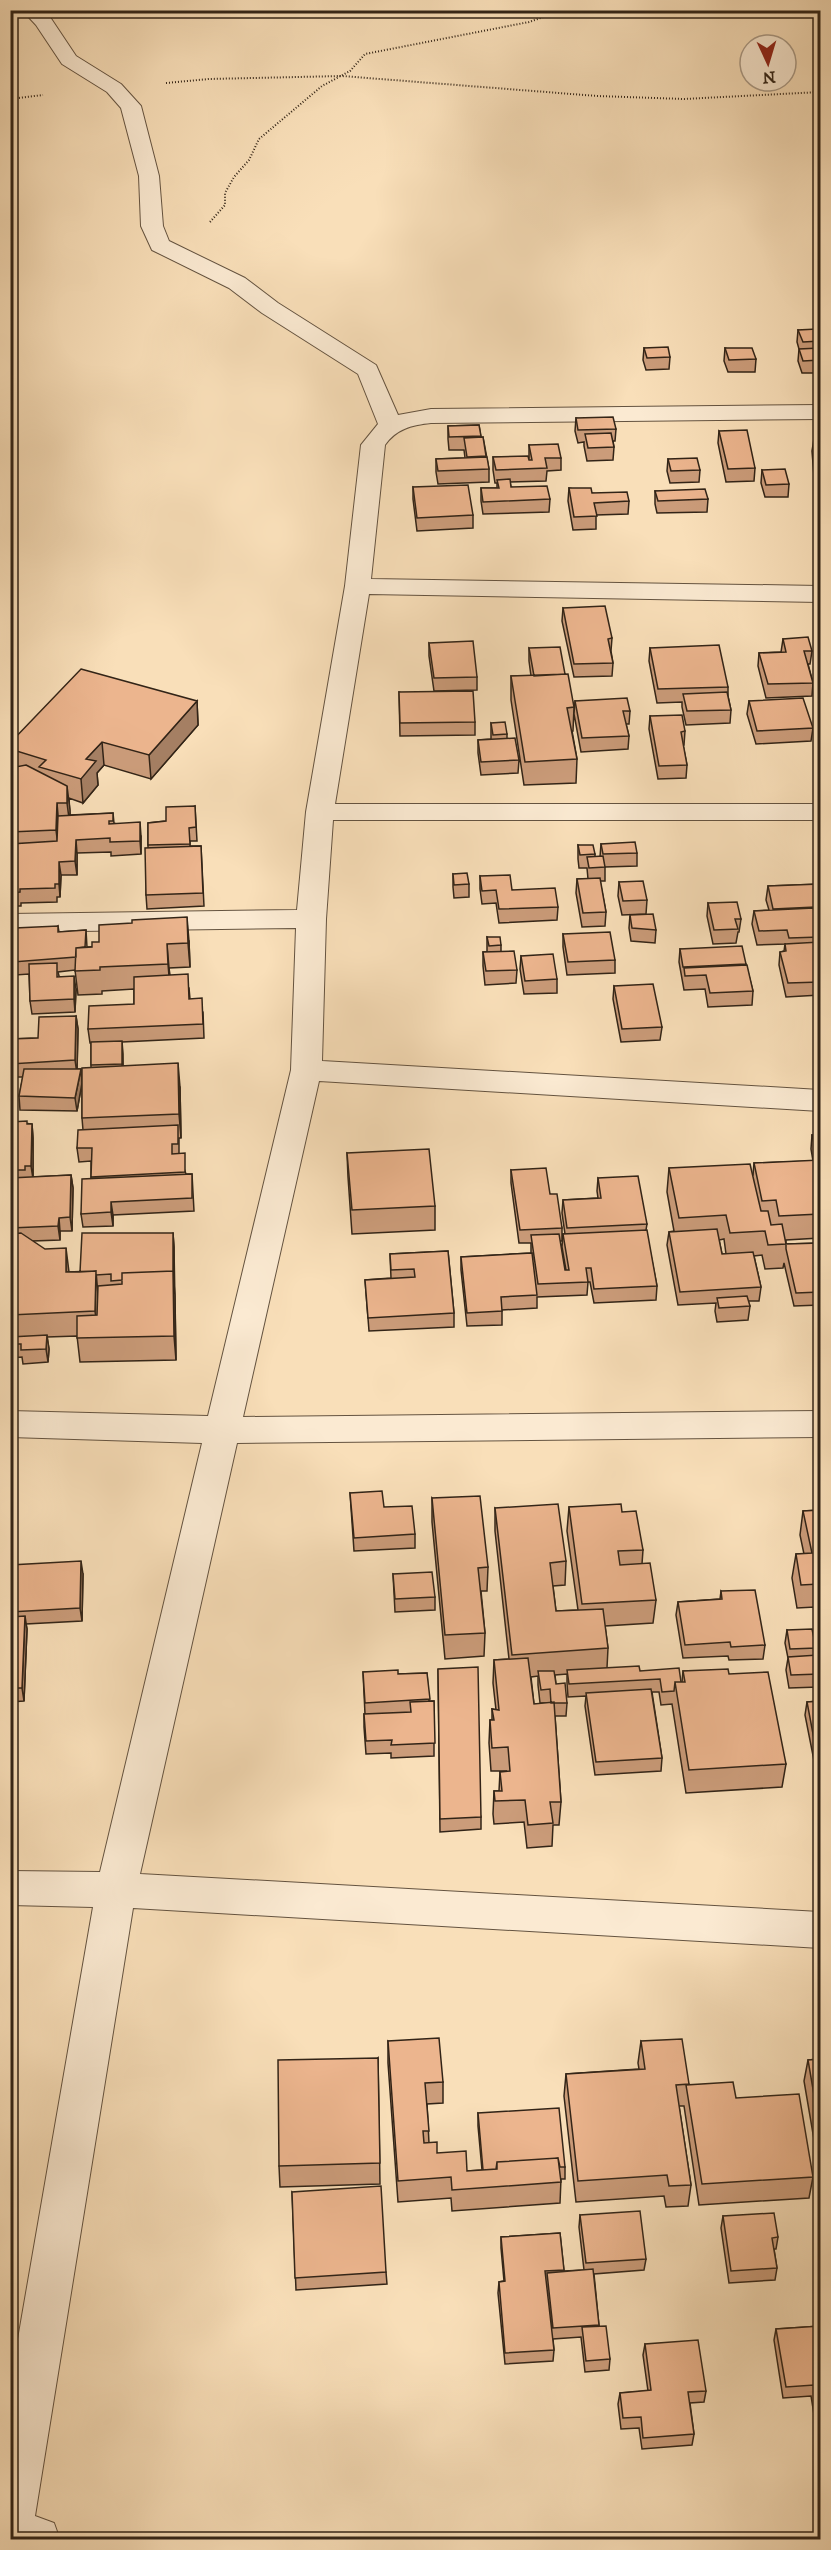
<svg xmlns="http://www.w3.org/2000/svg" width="831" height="2550" viewBox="0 0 831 2550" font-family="'IM FELL DW Pica',serif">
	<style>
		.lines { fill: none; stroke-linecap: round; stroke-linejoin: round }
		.minor-casing { stroke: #645340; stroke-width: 2 }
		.path { stroke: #322417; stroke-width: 2; stroke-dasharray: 1 2; stroke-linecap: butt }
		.minor { fill: #fbead2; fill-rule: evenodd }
		.wall { fill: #cb9c7a; stroke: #322417; stroke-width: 1.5; fill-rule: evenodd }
		.shaded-wall { fill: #a57f63; stroke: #322417; stroke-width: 1.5 }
		.building { fill: #ecb58e; stroke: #322417; stroke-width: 1.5 }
	</style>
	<rect width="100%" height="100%" fill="#f9dfb9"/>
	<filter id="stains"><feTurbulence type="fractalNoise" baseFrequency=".00333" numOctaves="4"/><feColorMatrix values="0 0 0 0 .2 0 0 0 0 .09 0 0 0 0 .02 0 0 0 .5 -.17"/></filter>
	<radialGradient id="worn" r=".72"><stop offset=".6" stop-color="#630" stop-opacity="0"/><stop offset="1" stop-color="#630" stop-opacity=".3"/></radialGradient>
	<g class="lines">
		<defs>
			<path id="minor" d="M22 10H43L50 17 76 56 121 84 141 106 159 176 163 226 169 241 245 278 278 303 376 365 398 415 431 409 820 405V419L431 423C412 425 396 429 385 445L371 579 820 586V602L369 594 335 804H820V820H333L326 919 322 1061 820 1090V1111L319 1081 243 1417 820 1411V1437L237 1443 140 1874 820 1912V1948L133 1908 35 2516 54 2523 60 2540H10V2385L93 1907 10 1905V1871L100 1872 202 1443 10 1437V1411L208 1416 291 1070 296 928 10 932V914L297 910 306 812 345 586 361 445 378 424 358 374 262 313 229 288 152 250 141 226 139 176 121 108 107 92 62 64 36 25Z"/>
		</defs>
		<!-- minor casing -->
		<use href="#minor" class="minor-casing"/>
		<!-- path -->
		<path class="path" d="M166 83 209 79 342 76 597 96 684 99 820 92
			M10 99 43 95
			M210 222 225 205V193L234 177 249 160 259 139 322 86 350 71 365 54 529 22 563 10"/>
		<!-- minor -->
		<use href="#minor" class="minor"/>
	</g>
	<!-- wall -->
	<path class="wall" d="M798 330 820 339V373H802L798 361 799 349 797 342Z
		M644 348 670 357 669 369 646 370 643 360Z
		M725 348 756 359 755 372H728L724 361Z
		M576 418 616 429 615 441H613L614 447 613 460 587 461 584 446V442L578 443 575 431Z
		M479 425 481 438 483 437 489 469V482L438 484 436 472V459L465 458 464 450H449L448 439V426Z
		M719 431 755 468 754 481 726 482 718 443Z
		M814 439H820V477L814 476 812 451Z
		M529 445 561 458V470L547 471 546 481 510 482 511 487 550 499 549 512 483 514 481 501V488H497V483H495L493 470V457L529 458Z
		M668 459 700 470 699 482 670 483 667 471Z
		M762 470 789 484 788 497H765L761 483Z
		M413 487 473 515V528L417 531 413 499Z
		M569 488 629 501 628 514 596 515V529L573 530 568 501Z
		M655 491 708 499 707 512 657 513 655 504Z
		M819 500H820V523L818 513Z
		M563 608 612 638 611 651 613 663 612 676 574 677 562 621Z
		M783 639 812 651 810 664H808L813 683 812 696 766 698 758 666 759 653 781 652Z
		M429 643 477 677V690L434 691 429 656Z
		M529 648 565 674 574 707 573 731H572L577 759 576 783 524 785 511 700V676H531L529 661Z
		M650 648 728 687V696L731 710 730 723 686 725 682 707V702L657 703 649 661Z
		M399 692 475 722V735L400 736Z
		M197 701 198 725 151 779 104 765 97 773 98 785 83 803 69 798 70 815 113 813 114 823 141 836V854L111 856V852L77 853V875H61L60 897H57V902L21 903V906H10V743Z
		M575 701 630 711 629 724H626L629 736 628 749 581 752 574 714Z
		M749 701 813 728 811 741 756 744 747 714Z
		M650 716 685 731 684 745H683L687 765 686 778 658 779 649 729Z
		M491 723 507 734V739L519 760 518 773 481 775 478 753V740L491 739Z
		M195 806 197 841H190V846H201L204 906 147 909 146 895 148 848V823L166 821Z
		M601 844 637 853V866L605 867V881H600L606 912 605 926 582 927 576 893 577 879H588L587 868H579L578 859V845L595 854V857H600Z
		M453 874 469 884V897L454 898 453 887Z
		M480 876 512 890 558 907 557 920 499 923 496 903 482 904 480 889Z
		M619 882 647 900 646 914 622 915 618 896Z
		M820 884V925H818L820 933V995L786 997 779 965 780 952 784 951 785 944H786L757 945 752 924 754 911 769 910 766 900 768 886Z
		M708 903 741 919 739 932H738L736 943 713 944 707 916Z
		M630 915 656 930 655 943 631 941 629 928Z
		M58 926 59 932 86 930 87 947 189 941 190 967 169 968 170 975 189 988 190 999 203 1012 204 1038 122 1042 123 1066 180 1087 181 1138H179V1154L186 1174H192L194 1211 113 1215V1226L83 1227 81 1214 91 1179V1161L79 1162 77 1148 83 1130 82 1118V1083L77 1111 20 1110 19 1096 23 1077H10V1039L38 1038 76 1016 78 1029 77 1069H81L82 1082 91 1067V1043H90L88 1029 134 1004V989L102 991V994L78 995 75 970 58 972 59 976 76 989 75 1012 32 1014 30 1001 29 974 15 975 13 962Z
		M563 934 615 960V973L567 975 563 947Z
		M487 937 501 945V952L517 970 516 983 485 985 483 966V952H487Z
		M680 949 746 964 753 991 752 1005 708 1007 705 989 684 990 679 962Z
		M521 956 557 979V993L524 994 520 969Z
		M614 986 662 1027 660 1040 621 1042 613 999Z
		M10 1122 32 1124 33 1138V1177L71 1175 73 1188 72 1231H60V1240L33 1241 69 1272H80L173 1233 174 1247 176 1360 80 1362 77 1336 47 1337 49 1349 48 1362 23 1364 22 1357 10 1358Z
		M812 1135H820V1238L786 1240V1244L820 1243V1305L794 1306 784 1263 783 1268 765 1269 762 1255 754 1256 761 1287 759 1301H748L750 1306 748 1320 717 1322 715 1311 716 1303 678 1305 667 1245 669 1232 674 1231 667 1192 669 1168 753 1175 754 1163 813 1161 811 1149ZM724 1239 726 1254H722L719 1240Z
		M347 1153 435 1206V1230L352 1234 348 1177Z
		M511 1170 550 1194 562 1228V1241H560L565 1270H566L562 1247 563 1234H565L562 1213 563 1200 598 1198 597 1191 598 1178 647 1224 646 1230 657 1286 656 1300 594 1303 590 1282H588L587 1295 537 1297V1308L502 1310V1325L467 1326 461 1270V1257L531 1253V1243H519L511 1183Z
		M448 1251 454 1313V1327L369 1331 365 1280 391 1278 390 1254Z
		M350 1493 384 1507 415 1534V1548L354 1551Z
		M432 1498 488 1567 487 1591H481L485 1633 484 1656 445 1659 432 1522Z
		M569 1507 622 1512 643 1550 642 1564 656 1600 653 1623 605 1626 608 1648 607 1668 640 1671 681 1682H682L683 1671 729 1674 786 1764 782 1787 686 1793 672 1704 661 1705 659 1692H652L662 1758 661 1771 595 1775 585 1706 586 1696 568 1697 567 1683V1674L555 1675 556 1684 567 1703 566 1716H555L561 1802 559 1825H553L552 1846 527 1848 524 1822 494 1824 493 1814 494 1791H499L500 1772 507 1771H491L489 1743 490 1720H492V1709L496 1710 493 1683 494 1660 509 1659 495 1531V1508L566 1561 565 1585 553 1586 556 1611 578 1610 567 1531ZM538 1676V1685L540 1703H549L534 1704 531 1677Z
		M820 1510V1628L819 1629 815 1607 797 1608 792 1578 796 1554H804L800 1535 803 1511Z
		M10 1565 83 1574 82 1621 26 1624 27 1629 24 1701 10 1702Z
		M393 1574 435 1597V1610L395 1612Z
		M721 1591 765 1645 763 1659 729 1660 728 1656 683 1658 676 1615 678 1602 720 1599Z
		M787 1630 816 1648 814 1656 820 1670 819 1687 789 1688 786 1670 788 1658 785 1643Z
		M438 1669 481 1817V1829L440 1832Z
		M363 1672 398 1674 427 1673 429 1701H434V1756L391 1758V1753L366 1754 364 1727V1714H365Z
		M820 1701V1786H819L805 1715 807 1702Z
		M388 2041 443 2082V2103L427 2104 429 2143 437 2153 467 2171 482 2170 478 2126V2113L565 2167V2179H561L560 2203 452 2211 451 2198 398 2202 388 2063Z
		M641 2041 689 2084V2085L736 2098 813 2177 809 2198 699 2205 684 2106H679L691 2185 688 2206 666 2207 664 2196 576 2202 564 2096 566 2074 639 2069 638 2063Z
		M378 2058 380 2184 280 2187 279 2166Z
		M820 2059V2169H819L804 2081 808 2060Z
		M292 2192 386 2272 387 2284 296 2290Z
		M580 2215 646 2259 644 2270 594 2274 599 2326 610 2359 609 2370 585 2372 581 2337 553 2339 554 2350 553 2361 505 2364 498 2293 499 2282 504 2281 501 2248V2237L560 2233 564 2271 584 2270 579 2227Z
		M723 2216 778 2237 776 2249H774L777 2268 775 2280 729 2283 721 2228Z
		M820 2326V2421H815L811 2396 783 2398 774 2340 776 2329Z
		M645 2344 706 2391 704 2402 690 2403 694 2434 692 2445 642 2449 639 2428 621 2429 618 2404 620 2393 648 2391 643 2355Z"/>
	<!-- shaded-wall -->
	<path class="shaded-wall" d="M197 701 198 725 151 779 149 755Z
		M102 742 104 765 97 773 98 785 83 803 81 779 86 759Z
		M67 786 70 810V826L67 803Z
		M57 803 59 827V854L56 830Z
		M140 822 141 836V854L140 841Z
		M76 840 77 853V875L75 861Z
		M59 862 61 875 60 897 59 884Z
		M187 917 189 941 190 967 188 943Z
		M167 944 169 968 170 988 168 964Z
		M74 976 76 989 75 1012 74 999Z
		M76 1016 78 1029 77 1074 75 1060Z
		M122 1041 123 1054V1078L122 1064Z
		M178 1063 180 1087 181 1138 179 1114Z
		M81 1069 82 1083 77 1111 75 1098Z
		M32 1124 33 1138V1179L31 1166Z
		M71 1175 73 1188 72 1231 70 1217Z
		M111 1202 113 1215V1226L111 1212Z
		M59 1218 60 1231V1240L58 1226Z
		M173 1233 174 1247V1285L173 1271Z
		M66 1248 69 1272H66Z
		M96 1271 98 1295V1335L95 1311Z
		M173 1271 175 1295 176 1360 174 1336Z
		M10 1318 14 1339 12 1344 10 1331Z
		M47 1335 49 1349 48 1362 46 1349Z
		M81 1561 83 1574 82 1621 80 1608Z
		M25 1616 27 1629 24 1701 22 1688Z"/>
	<!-- building -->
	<path class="building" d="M817 329 820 341 803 342 798 330Z
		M668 347 670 357 647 358 644 348Z
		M725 348H752L756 359 729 360Z
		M820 348V360L803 361 799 349Z
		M613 417 616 429 578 430 576 418Z
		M479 425 481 436 449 437 448 426Z
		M747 430 755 468 728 469 719 431Z
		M611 433 614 447 588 448 585 434Z
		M483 437 486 456 467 457 464 438Z
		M814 439H820V464H816Z
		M558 444 561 458H545L547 468 496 470 493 457 528 456 529 460H532L529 445Z
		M487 457 489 469 438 471 436 459Z
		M697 458 700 470 671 471 668 459Z
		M785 469 789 484 766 485 762 470Z
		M510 479 511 487 547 486 550 499 483 502 481 488H499L497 480Z
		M468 485 473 515 417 518 413 487Z
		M569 488H591L592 493 627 492 629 501 594 503 597 516 574 517Z
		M705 489 708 499 658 501 655 491Z
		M605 606 612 638 608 639 613 663 574 664 563 608Z
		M808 637 812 651H804L813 683 768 684 759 653 786 652 783 639Z
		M473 641 477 677 434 678 429 643Z
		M719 645 728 687 658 689 650 648Z
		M560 647 565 674 534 676 529 648Z
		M81 669 197 701 149 755 102 742 86 759 96 761 81 779 39 767 46 760 10 749V743Z
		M568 674 574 707 567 708 577 759 525 762 511 676Z
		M473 691 475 722 400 723 399 692Z
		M727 692 731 710 687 711 683 694Z
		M627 698 630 711H623L629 736 582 738 575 701Z
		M803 698 813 728 757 731 749 701Z
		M682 715 685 731 681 732 687 765 659 766 650 716Z
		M505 722 507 734 493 735 491 723Z
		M515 738 519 760 481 762 478 740Z
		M26 765 67 786V803H57L56 830 10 832V768Z
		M195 806 196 827 189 828 190 844 148 845V823L166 821V807Z
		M113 813V821H109V824L140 822V841L110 842V838L76 840 75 861 59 862V884H55V888L20 889V892L10 893V844L57 841 58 816Z
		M635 842 637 853 603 854 601 844Z
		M578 845H593L595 854 580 855Z
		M201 846 203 893 146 895 145 848Z
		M603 856 605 867 589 868 587 857Z
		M467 873 469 884 454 885 453 874Z
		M510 875 512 890 555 888 558 907 499 909 496 890 482 891 480 876Z
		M600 878 606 912 583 913 577 879Z
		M643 881 647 900 623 901 619 882Z
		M820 884V911L817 912 815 907 773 909 768 886Z
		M737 902 741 919H735L738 929 714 930 708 903Z
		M814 908 820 933V937L789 938 787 930 759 931 754 911Z
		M653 914 656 930 632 928 630 915Z
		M187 917 188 943 167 944 168 964 100 967V970L75 971 76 948 92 947V942H99V925L132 923V920Z
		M58 926V932L86 930 85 947 76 948V957L13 962 15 928Z
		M610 932 615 960 568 962 563 934Z
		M487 937H500L501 945 489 946Z
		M820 942V982L788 983 780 952 786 951 785 944Z
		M742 946 746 964 683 967 680 949Z
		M514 951 517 970 486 971 483 952Z
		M553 954 557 979 525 981 521 956Z
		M57 963V977L74 976V999L30 1001 29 964Z
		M747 965 753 991 710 993 706 975 685 976 684 968Z
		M188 974 189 999 202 998 203 1024 88 1029 89 1006 134 1004V977Z
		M653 984 662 1027 622 1029 614 986Z
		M76 1016 75 1060 10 1064V1039L38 1038 39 1017Z
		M122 1041V1064L91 1065V1042Z
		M178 1063 179 1114 82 1118V1068Z
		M24 1069H81L75 1098 19 1096Z
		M27 1121V1124H32L31 1166H25V1170H10V1122Z
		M178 1125V1144H172V1154L185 1153V1172L91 1177 92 1148H77L78 1130Z
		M812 1135H820V1160H818Z
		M429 1149 435 1206 352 1210 347 1153Z
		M820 1160V1214L779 1216 776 1200 762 1201 754 1163Z
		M750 1164 761 1211H768L771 1225 782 1224 786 1244 768 1245 765 1231 730 1233 726 1215 679 1218 669 1168Z
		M546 1168 550 1194H557L562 1228 520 1230 511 1170Z
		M192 1174V1198L111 1202V1212L81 1214 82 1179Z
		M71 1175 70 1217 59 1218 58 1226 10 1228V1178Z
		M638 1176 647 1224 567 1228 563 1200 601 1198 598 1178Z
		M717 1229 722 1254 753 1252 761 1287 680 1292 669 1232Z
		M647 1230 657 1286 594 1289 591 1268H586L588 1282 538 1284 531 1235 559 1234 565 1270H569L563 1234Z
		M21 1233 45 1249 66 1248V1272L96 1271 95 1311 10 1315V1234Z
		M82 1233H173V1271L122 1273V1280L111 1281V1274L96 1275V1271L80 1272Z
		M820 1243V1292L796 1293 786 1249V1244Z
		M448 1251 454 1313 368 1318 365 1280 415 1277 414 1269 391 1270 390 1254Z
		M532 1253 537 1295 501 1297 502 1311 467 1313 461 1257Z
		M173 1271 174 1336 77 1338V1316L97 1315 98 1286 122 1284V1273Z
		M747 1296 750 1306 719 1308 717 1298Z
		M47 1335 46 1349 21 1350V1344H10V1337Z
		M382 1491 384 1507 412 1506 415 1534 354 1538 350 1493Z
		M480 1496 488 1567 478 1568 485 1633 445 1635 432 1498Z
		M558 1504 566 1561 550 1563 556 1611 603 1609 608 1648 512 1655 495 1508Z
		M621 1504 622 1512 636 1511 643 1550 618 1551 620 1565 650 1563 656 1600 582 1604 569 1507Z
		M820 1510V1593L819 1584 801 1585 796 1554 812 1553 803 1511Z
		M81 1561 80 1608 10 1612V1565Z
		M432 1572 435 1597 395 1599 393 1574Z
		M755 1590 765 1645 731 1647 730 1642 685 1645 678 1602 722 1599 721 1591Z
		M25 1616 22 1688H10V1617Z
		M812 1629 816 1648 790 1649 787 1630Z
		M818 1655 820 1674 791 1675 788 1657Z
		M528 1658 534 1704 554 1702 561 1802H550L553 1823 528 1825 525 1800 495 1801 494 1791H502L500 1772 510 1771 508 1747 492 1748 490 1720H494L492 1709 499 1710 494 1660Z
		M639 1666 640 1671 679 1668 681 1682H675L674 1691 662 1692 660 1679 569 1684 567 1670Z
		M478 1667 481 1817 440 1819 438 1669Z
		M728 1669 729 1674 768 1672 786 1764 689 1770 675 1682H685L683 1671Z
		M398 1670V1674L427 1673 430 1699 365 1703 363 1672Z
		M538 1671H554L556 1684 565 1683 567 1703H551L550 1689 541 1690Z
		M651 1689 662 1758 596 1762 586 1693Z
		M434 1701 435 1743 391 1745 392 1740 366 1741 364 1714 411 1712 410 1702Z
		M820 1701V1771L807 1702Z
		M439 2038 443 2082 425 2083 429 2131H423L424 2143 437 2142V2153L466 2151 467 2171 497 2169V2162L558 2158 561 2182 452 2190 451 2177 398 2181 388 2041Z
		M682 2039 689 2084 676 2085 691 2185 669 2186 667 2175 578 2181 566 2074 645 2069 641 2041Z
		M378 2058 380 2163 279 2166 278 2060Z
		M820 2059V2130L808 2060Z
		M733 2082 736 2098 799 2094 813 2177 702 2184 686 2085Z
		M559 2108 565 2167H560L558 2158 497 2162 496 2169 483 2170 478 2113Z
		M381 2186 386 2272 295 2278 292 2192Z
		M640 2211 646 2259 586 2263 580 2215Z
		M774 2213 778 2237 772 2238 777 2268 731 2271 723 2216Z
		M560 2233 564 2270 545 2271 554 2350 505 2353 499 2282 505 2281 501 2237Z
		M593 2269 599 2325 553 2328 547 2273Z
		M606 2326 610 2359 586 2361 582 2327Z
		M820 2326V2410H818L814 2385 786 2387 776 2329Z
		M698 2340 706 2391 688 2392 694 2434 643 2438 641 2417 623 2418 620 2393 651 2390 645 2344Z"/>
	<!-- margin -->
	<rect width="831" height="2550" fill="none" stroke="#f9dfb9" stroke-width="36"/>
	<rect x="12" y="12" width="807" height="2526" fill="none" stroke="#322417" stroke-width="3"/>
	<rect x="18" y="18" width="795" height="2514" fill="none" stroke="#322417" stroke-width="1.5"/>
	<!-- north arrow -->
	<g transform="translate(768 63) rotate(176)"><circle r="28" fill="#fbead2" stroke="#ab9b87" stroke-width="1.5"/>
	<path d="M0-4.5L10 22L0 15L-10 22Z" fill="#8f2418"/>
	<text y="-9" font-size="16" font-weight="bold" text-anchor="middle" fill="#322417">N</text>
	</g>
	<rect width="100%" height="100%" filter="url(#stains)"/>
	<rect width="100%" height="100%" fill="url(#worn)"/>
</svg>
